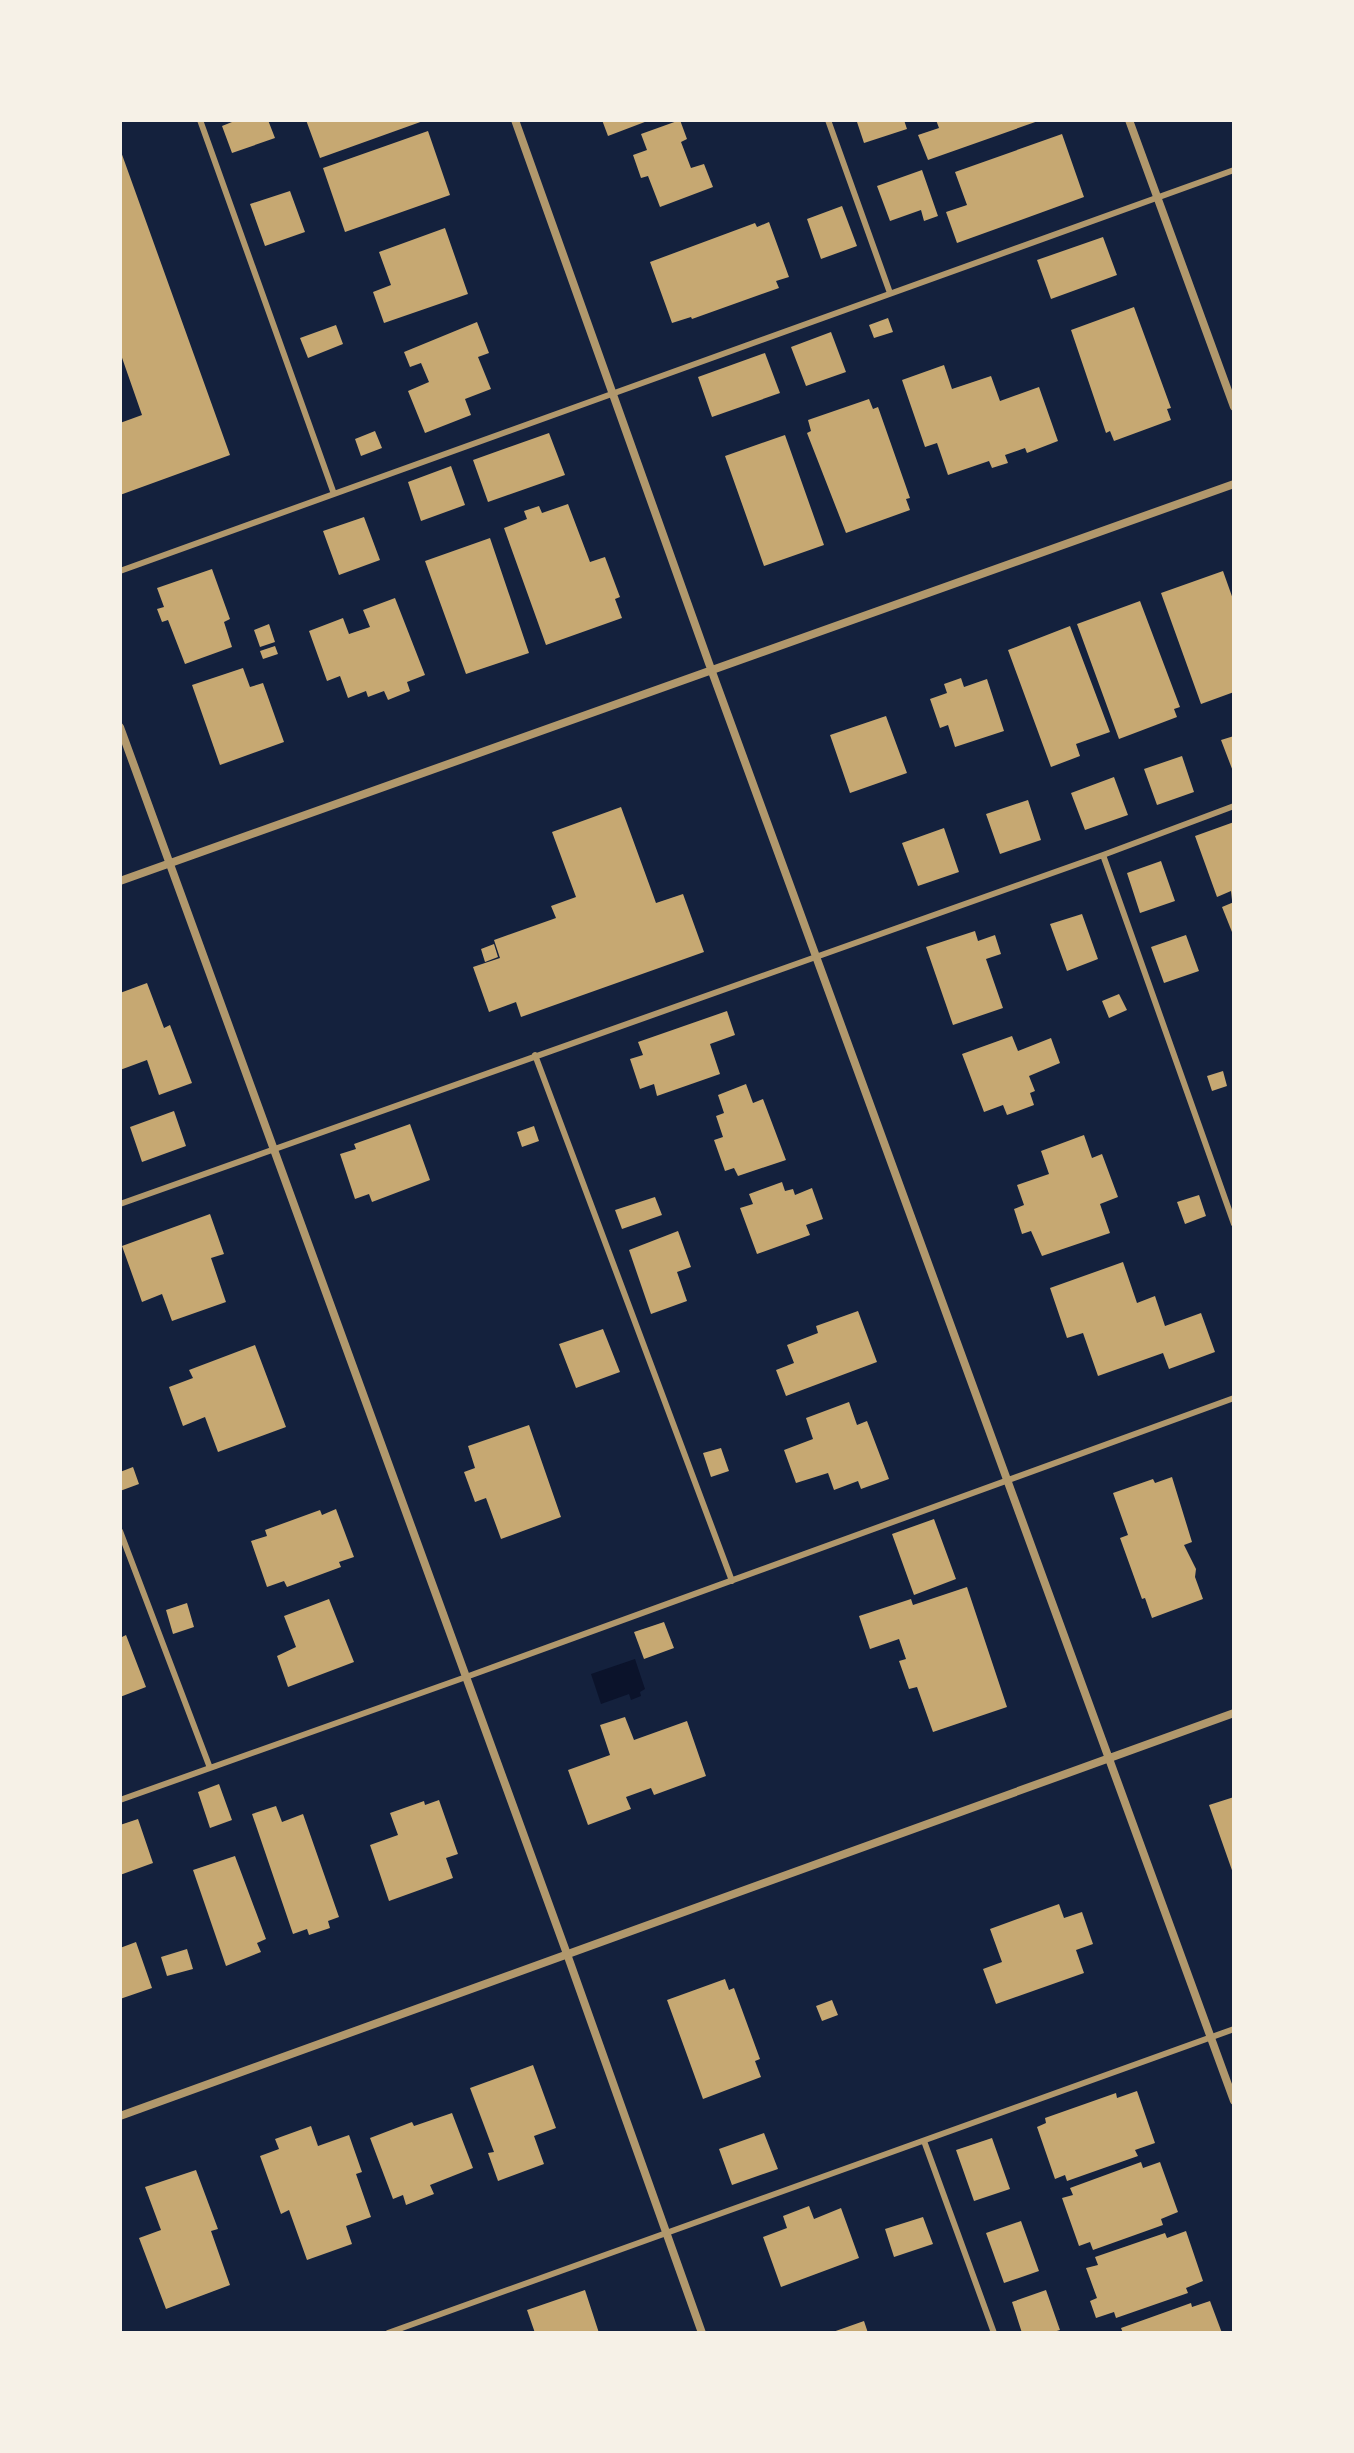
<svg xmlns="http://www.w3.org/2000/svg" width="1354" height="2453" viewBox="0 0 1354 2453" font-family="'IBM Plex Sans',sans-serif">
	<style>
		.water { fill: #0b132b }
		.building { fill: #c6a872 }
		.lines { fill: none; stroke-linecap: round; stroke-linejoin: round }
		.service { stroke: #b1986c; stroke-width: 6 }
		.minor { stroke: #b1986c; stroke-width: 8 }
	</style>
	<rect width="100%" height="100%" fill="#14213d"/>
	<!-- water -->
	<path class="water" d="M635 1659 645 1689 640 1692 641 1696 631 1700 629 1694 601 1704 591 1674Z"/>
	<!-- building -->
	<path class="building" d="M237 120H268L275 138 232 153 222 126Z
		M306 120H426L320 158Z
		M602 120H650L608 136Z
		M680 120 687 139 681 142 691 168 704 164 713 187 660 207 648 176 641 178 633 155 647 150 641 134Z
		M863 120H904L907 129 864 143 857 122Z
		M936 120H1041L928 160 918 135 939 128Z
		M428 131 450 195 345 232 323 168Z
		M1062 134 1084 197 957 243 946 212 967 205 955 172Z
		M120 149 230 455 120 495V423L142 415 120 352Z
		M922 170 938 216 924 221 921 210 890 221 877 186Z
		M290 191 305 232 265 246 250 204Z
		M842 206 857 246 821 259 807 219Z
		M769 222 789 277 776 281 779 288 692 319 691 317 672 323 650 262 755 223 757 227Z
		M445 228 468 294 384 323 373 292 391 285 379 252Z
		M1103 237 1117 275 1051 299 1037 260Z
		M1134 307 1171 408 1167 409 1171 420 1114 441 1110 431 1106 433 1071 330Z
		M888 318 893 332 874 338 869 325Z
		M477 322 489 353 478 357 491 389 465 399 471 415 425 433 408 391 429 382 421 363 410 367 404 352Z
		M336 325 343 344 308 358 300 338Z
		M831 332 846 372 806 386 791 347Z
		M765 353 780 393 712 417 698 377Z
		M944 365 952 389 991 376 1000 401 1039 387 1058 441 1027 453 1025 448 1005 455 1008 463 992 468 989 461 948 475 937 443 925 447 902 380Z
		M869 399 873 409 878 407 910 498 906 499 910 510 846 533 807 433 811 431 808 420Z
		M375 431 382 448 361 456 355 439Z
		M549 433 565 475 488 502 473 460Z
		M785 435 824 545 764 566 725 456Z
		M451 466 465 505 421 521 408 482Z
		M568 504 590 562 605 557 620 597 615 599 622 618 546 645 504 528 527 519 524 511 539 506 542 513Z
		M364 517 380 560 339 575 323 531Z
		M490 538 529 653 466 674 425 561Z
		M212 569 230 619 224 622 232 647 185 664 168 620 162 622 157 609 164 607 157 588Z
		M1223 571 1234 602V692L1201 704 1161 593Z
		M395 598 425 675 407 682 410 691 388 700 384 691 368 697 366 691 348 698 340 676 327 681 309 631 343 618 349 634 370 627 363 610Z
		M1140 601 1180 707 1174 709 1177 717 1119 739 1077 624Z
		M269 624 275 642 260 647 254 630Z
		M1070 626 1110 732 1076 744 1080 756 1051 767 1008 650Z
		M275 646 278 654 263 659 260 651Z
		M243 668 250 687 263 683 284 742 220 765 192 685Z
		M961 678 964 687 987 679 1004 731 955 747 948 725 940 728 930 699 947 693 944 684Z
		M886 716 907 773 850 793 830 735Z
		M1234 736V774L1221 740Z
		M1182 756 1194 792 1157 805 1144 769Z
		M1114 777 1128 815 1085 830 1071 793Z
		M1028 800 1041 840 1000 854 986 814Z
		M621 807 656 903 683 894 704 952 521 1017 516 1002 489 1012 473 967 500 958 494 940 556 918 551 906 576 897 552 832Z
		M1234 822V900H1232L1231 891 1217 897 1195 836Z
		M944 828 959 872 918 886 902 843Z
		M1161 861 1175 901 1140 913 1127 873Z
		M1234 902V937L1222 907Z
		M1082 914 1098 959 1067 971 1050 924Z
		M975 931 978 941 995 935 1001 954 986 959 1003 1008 953 1025 926 947Z
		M1186 935 1199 971 1164 983 1151 947Z
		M494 944 498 957 485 962 481 949Z
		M147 983 164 1028 170 1025 192 1083 159 1095 147 1060 120 1070V993Z
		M1119 994 1127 1010 1109 1018 1102 1001Z
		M727 1011 735 1035 710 1044 720 1074 657 1096 654 1084 640 1089 630 1059 643 1055 638 1042Z
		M1012 1036 1018 1051 1051 1038 1060 1063 1029 1076 1035 1091 1030 1093 1034 1105 1007 1115 1003 1105 984 1112 962 1054Z
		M1223 1071 1227 1086 1212 1091 1207 1076Z
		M746 1084 753 1103 763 1099 786 1160 738 1176 734 1168 725 1171 714 1140 723 1137 716 1116 724 1113 718 1095Z
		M174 1111 186 1146 142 1162 130 1127Z
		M410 1124 430 1180 372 1202 369 1194 355 1199 340 1154 356 1149 354 1144Z
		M534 1126 539 1141 522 1147 517 1132Z
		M1084 1135 1092 1158 1102 1154 1118 1197 1100 1204 1110 1233 1042 1256 1031 1231 1022 1234 1014 1209 1024 1205 1017 1185 1049 1174 1041 1151Z
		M782 1182 785 1191 793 1189 795 1195 812 1188 823 1219 806 1225 810 1235 757 1254 740 1208 753 1204 749 1194Z
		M1199 1195 1206 1216 1185 1224 1177 1202Z
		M655 1197 662 1215 622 1229 615 1210Z
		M210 1214 224 1254 211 1258 226 1302 172 1321 162 1294 142 1302 122 1246Z
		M678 1231 691 1267 677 1272 687 1301 651 1314 629 1250Z
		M1123 1262 1137 1303 1155 1296 1165 1326 1201 1313 1215 1352 1169 1369 1163 1353 1098 1376 1083 1333 1067 1338 1050 1288Z
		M858 1311 877 1362 786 1396 776 1370 794 1363 787 1345 818 1333 816 1326Z
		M603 1329 620 1372 576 1388 559 1344Z
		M255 1345 286 1427 218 1452 205 1417 183 1426 169 1387 193 1378 189 1370Z
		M849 1402 857 1425 867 1421 889 1479 861 1489 858 1481 834 1490 828 1473 796 1483 784 1450 813 1439 806 1418Z
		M529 1425 561 1517 501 1539 486 1498 475 1502 464 1472 475 1468 468 1446Z
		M721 1448 729 1471 711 1477 703 1453Z
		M133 1467 139 1484 120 1491V1472Z
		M1172 1477 1192 1542 1184 1545 1196 1569 1195 1577 1203 1599 1152 1618 1145 1598 1142 1599 1120 1538 1128 1535 1113 1493 1153 1479 1155 1483Z
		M336 1509 354 1557 339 1562 341 1567 287 1587 284 1581 267 1587 251 1541 267 1536 265 1530 320 1510 322 1515Z
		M934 1519 956 1579 914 1595 892 1534Z
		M967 1587 1007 1707 933 1732 917 1687 909 1689 899 1661 906 1659 899 1639 870 1649 859 1616 911 1599 913 1605Z
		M329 1599 354 1662 288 1687 277 1656 296 1647 284 1616Z
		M187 1603 194 1627 173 1634 166 1610Z
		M664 1622 674 1648 644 1659 634 1632Z
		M126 1635 146 1687 120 1697V1638Z
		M625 1717 634 1740 687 1721 706 1776 654 1795 651 1788 626 1797 631 1809 588 1825 568 1770 610 1755 600 1725Z
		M219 1784 232 1820 210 1828 198 1792Z
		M1234 1797V1876L1209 1805Z
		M439 1800 458 1854 446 1858 453 1878 389 1901 370 1845 398 1835 390 1813 424 1801 425 1805Z
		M276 1806 282 1822 303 1814 339 1917 328 1921 330 1928 309 1935 307 1929 293 1934 252 1814Z
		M138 1819 153 1863 120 1875V1825Z
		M235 1856 266 1939 257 1943 261 1952 226 1966 193 1870Z
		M1059 1904 1064 1918 1082 1912 1093 1944 1076 1950 1084 1973 996 2004 983 1969 1002 1962 990 1929Z
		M136 1942 152 1988 120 1999V1948Z
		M187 1949 193 1969 167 1976 161 1957Z
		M725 1979 729 1990 734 1988 760 2059 755 2061 761 2077 703 2099 667 2000Z
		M832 2000 838 2015 822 2021 816 2006Z
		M533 2065 556 2128 534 2136 544 2164 498 2181 488 2153 494 2152 470 2088Z
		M1137 2091 1155 2143 1135 2150 1138 2156 1067 2181 1065 2175 1055 2179 1037 2127 1046 2123 1045 2118 1116 2093 1117 2098Z
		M452 2113 473 2168 430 2185 434 2194 406 2205 403 2195 393 2199 370 2138 412 2122 414 2126Z
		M311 2126 318 2146 349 2135 362 2172 356 2174 371 2217 346 2226 352 2244 307 2260 289 2210 281 2214 260 2156 279 2149 275 2139Z
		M764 2133 778 2169 732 2185 719 2149Z
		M992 2138 1010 2189 974 2201 956 2150Z
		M1141 2162 1143 2168 1160 2162 1178 2212 1161 2219 1163 2225 1093 2250 1090 2242 1079 2246 1062 2198 1073 2195 1070 2188Z
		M196 2170 218 2229 211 2231 230 2285 166 2309 139 2238 161 2230 145 2187Z
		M809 2206 814 2219 841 2208 859 2258 781 2287 763 2237 787 2228 783 2216Z
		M923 2217 933 2244 894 2257 885 2229Z
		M1021 2221 1039 2271 1004 2283 986 2233Z
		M1186 2231 1203 2281 1186 2288 1188 2293 1116 2318 1114 2312 1096 2318 1090 2301 1097 2298 1086 2268 1098 2265 1095 2257 1165 2233 1167 2238Z
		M585 2290 599 2333H535L527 2310Z
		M1046 2290 1060 2330 1050 2333H1022L1012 2302Z
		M1210 2301 1222 2333H1123L1121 2328 1191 2303 1192 2307Z
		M864 2321 868 2333H830Z"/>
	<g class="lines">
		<!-- service -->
		<path class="service" d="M200 120 334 494
			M828 120 890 293
			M120 571 1234 170
			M1103 855 1234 1224
			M535 1055 732 1581
			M120 1204 1103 855 1234 806
			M120 1531 210 1768
			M120 1800 466 1677 1234 1398
			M924 2141 994 2333
			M388 2333 1234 2029"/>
		<!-- minor -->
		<path class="minor" d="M515 120 711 669 1234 2101
			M1129 120 1234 407
			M120 727 567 1954 702 2333
			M120 881 1234 484
			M120 2116 1234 1713"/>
	</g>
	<!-- border -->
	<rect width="1354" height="2453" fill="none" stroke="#f6f1e7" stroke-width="244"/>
</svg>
